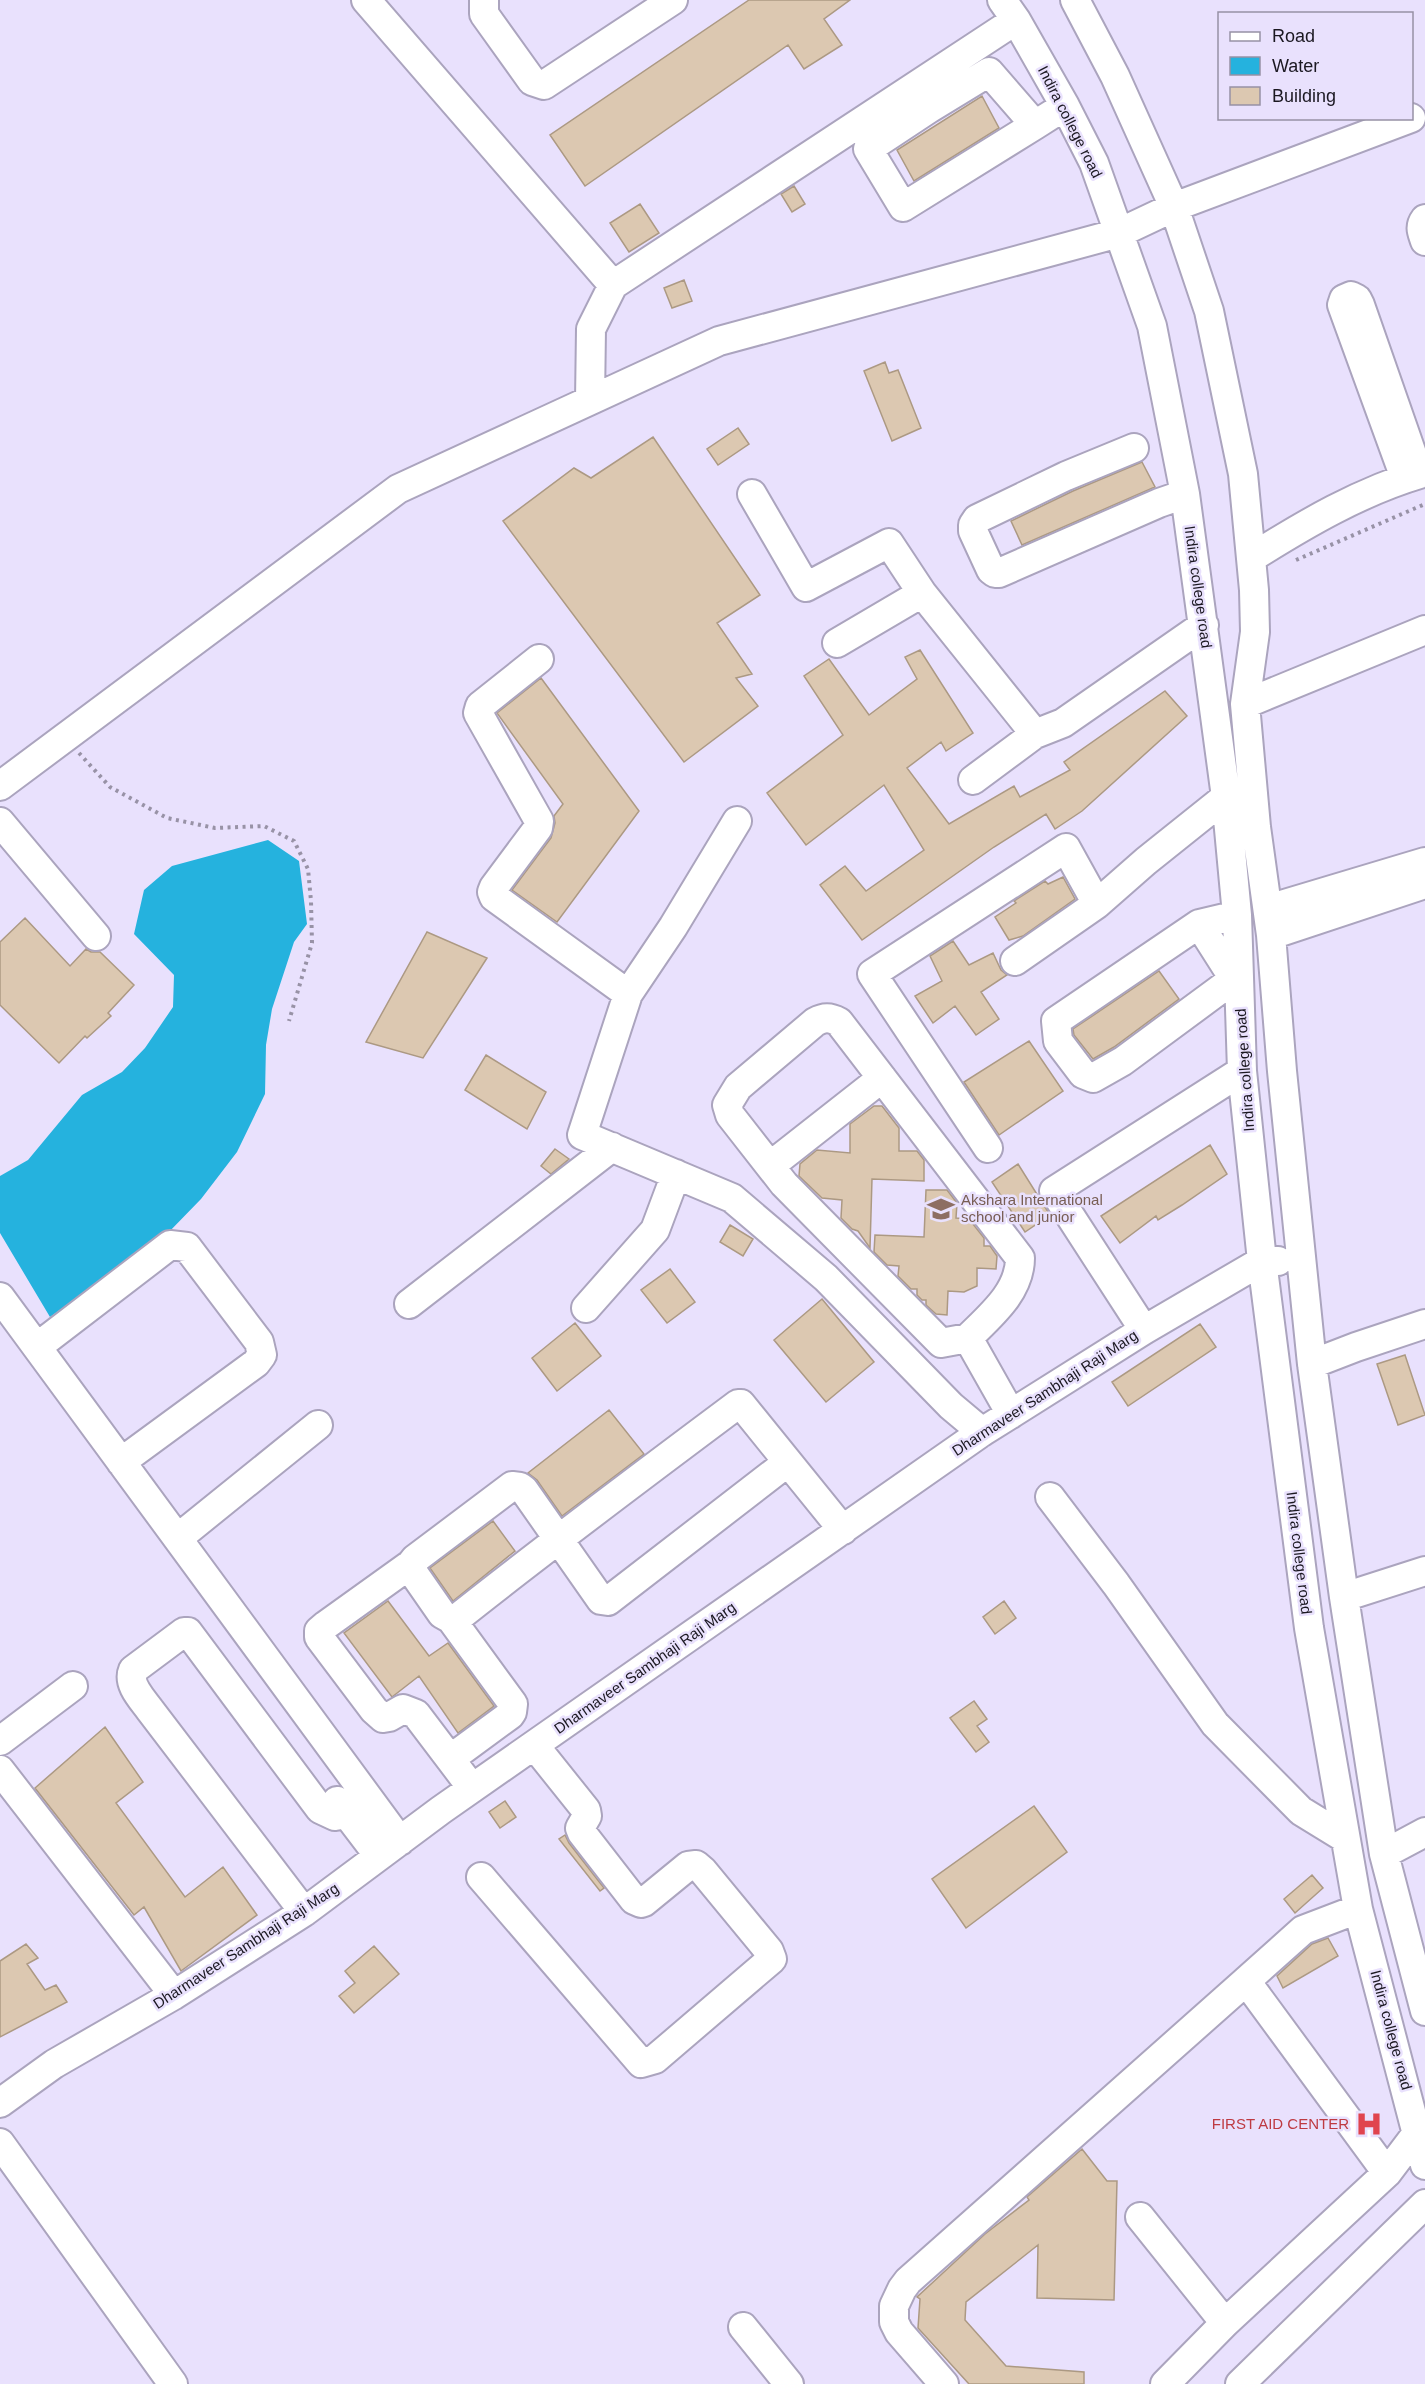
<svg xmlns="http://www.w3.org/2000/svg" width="1425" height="2384" viewBox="0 0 1425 2384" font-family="Arial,sans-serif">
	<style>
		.water { fill: #25b2de }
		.building { fill: #dcc8b1; stroke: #ac9983; stroke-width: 1.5 }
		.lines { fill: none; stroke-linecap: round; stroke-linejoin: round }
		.minor-casing { stroke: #aba4be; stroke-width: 32 }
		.path { stroke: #9892a6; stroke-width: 4; stroke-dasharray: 3 4.5; stroke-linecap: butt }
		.minor { stroke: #fff; stroke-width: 28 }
		.labels { text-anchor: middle; stroke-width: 5; stroke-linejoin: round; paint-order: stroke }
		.street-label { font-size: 15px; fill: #1b1821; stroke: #e9e1fd }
		.education-label { font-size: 15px; fill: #785e54; stroke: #e9e1fd; text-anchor: start }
		.health-label { font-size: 15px; fill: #be3a42; stroke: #e9e1fd; text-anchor: end }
	</style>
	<rect width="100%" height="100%" fill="#e9e1fd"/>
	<!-- water -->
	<path class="water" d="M268 840 299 861 307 924 294 942 272 1009 266 1045 265 1094 237 1152 201 1199 167 1234 50 1317 0 1233V1176L28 1160 82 1095 122 1072 145 1048 173 1007 174 975 134 934 144 890 172 866Z"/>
	<!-- building -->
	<path class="building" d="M749 0H850L824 19 842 45 804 69 788 45 585 186 550 135Z
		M982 96 999 128 914 181 897 150Z
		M794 186 805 204 792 212 781 194Z
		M640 204 659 233 629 252 610 223Z
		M684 280 692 301 672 308 664 288Z
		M885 362 889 373 898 370 921 428 892 441 864 371Z
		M738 428 749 444 718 465 707 449Z
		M653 437 760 595 717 623 752 674 736 678 758 706 684 762 503 521 574 468 591 478Z
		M1142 462 1155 487 1022 545 1011 521 1073 491Z
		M920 650 973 733 946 751 941 742 907 768 949 824 1014 786 1020 797 1070 770 1064 762 1165 691 1187 716 1082 811 1055 829 1046 814 994 847 862 940 820 885 845 866 866 891 924 850 884 785 806 845 767 793 843 735 804 676 829 659 869 715 917 679 905 657Z
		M541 678 639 811 557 922 512 890 551 838 555 823 554 816 563 804 497 713Z
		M1063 877 1075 899 1023 936 1009 940 995 917 1016 903 1014 901 1045 881 1048 884Z
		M25 918 70 966 86 949 91 952H100L134 985 108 1013 111 1016 87 1038 85 1036 59 1063 0 1005V942Z
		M427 932 487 958 423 1058 366 1042Z
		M953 941 969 965 993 953 1001 970 1007 975 981 992 999 1019 976 1035 955 1006 933 1023 915 996 942 981 930 956Z
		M1159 971 1179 999 1114 1047 1093 1059 1074 1035 1073 1029Z
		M1029 1041 1063 1091 999 1135 964 1082Z
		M486 1055 546 1092 527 1129 465 1090Z
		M874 1106H882L899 1128V1151H917L924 1160V1181L872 1179 870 1248 858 1231 852 1229 841 1218 842 1200 822 1198 799 1176 800 1164 817 1150 850 1153V1124Z
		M1210 1145 1227 1174 1182 1205 1158 1220 1156 1216 1120 1243 1101 1216Z
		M555 1149 569 1159 551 1174 541 1166Z
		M1018 1164 1050 1215 1025 1232 992 1182Z
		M926 1190H947L957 1203 956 1218 969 1219 984 1238V1246H990L997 1256 996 1269 977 1268V1286L964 1292 948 1291 947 1315 936 1314 926 1305V1300H922L917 1295V1289H911L898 1276 899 1266 887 1265 874 1252 875 1235 924 1237Z
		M730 1225 753 1239 743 1256 720 1242Z
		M670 1269 695 1302 667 1323 641 1290Z
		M822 1299 874 1362 826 1402 774 1340Z
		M575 1323 601 1356 557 1391 532 1358Z
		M1200 1324 1216 1347 1128 1406 1112 1382Z
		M1405 1355 1425 1415 1398 1425 1377 1364Z
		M609 1410 644 1454 562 1516 537 1480 528 1473Z
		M493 1521 515 1551 453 1601 430 1568Z
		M388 1601 429 1656 448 1643 494 1706 458 1733 419 1676 392 1697 344 1633Z
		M1004 1601 1016 1618 995 1634 983 1617Z
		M974 1701 987 1719 977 1726 989 1742 976 1752 950 1718Z
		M105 1727 143 1782 116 1803 185 1897 223 1867 257 1915 181 1971 144 1907 134 1915 35 1788Z
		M505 1801 516 1817 500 1828 489 1812Z
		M1034 1806 1067 1852 966 1928 932 1879Z
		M565 1835 569 1843 604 1888 600 1891 559 1839Z
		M1312 1875 1323 1888 1295 1913 1284 1899Z
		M1328 1938 1338 1956 1283 1988 1277 1976 1312 1944Z
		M26 1944 38 1958 27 1964 45 1990 56 1985 67 2002 0 2037V1961Z
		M374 1946 399 1974 354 2013 339 1996 355 1983 345 1971Z
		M1082 2149 1107 2181H1117L1114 2300 1037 2298 1038 2245 966 2302 965 2320 1006 2366 1084 2372V2384H969L918 2328 920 2299 917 2297 985 2234 1029 2200 1027 2197Z"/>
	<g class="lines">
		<defs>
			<path id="minor" d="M366 0 613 285 1016 20
				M484 0V14L532 81 544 85 673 0
				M1002 0 1016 20 1065 106 1094 163 1152 326 1185 494 1226 797 1237 915 1242 1071 1262 1261 1309 1628 1358 1909 1425 2165
				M1075 0 1115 76 1174 207 1209 311 1243 474 1254 590 1255 632 1245 704 1256 827 1271 935 1282 1071 1312 1364 1344 1597 1384 1854 1425 2011
				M1035 125 989 72 930 108 868 149 903 207 1035 125 1065 106
				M1425 219C1419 227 1422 232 1425 241
				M590 400 591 329 613 285
				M1134 448 1066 476 977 519 973 525V531L991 570 995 573H999L1159 503 1185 494
				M1405 478 1342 305 1344 299 1351 296 1357 299 1360 305 1419 474
				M752 494 806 587 889 543 922 593 1035 734 1063 723 1204 625
				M1251 558C1305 524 1361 491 1423 473
				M837 643 922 593
				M539 659 480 706 478 713 539 821 538 828 494 887 492 892 494 897 628 994
				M1245 704 1425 630
				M973 780 1035 734
				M0 786 398 489 719 341 1119 233 1174 207 1411 118
				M737 821 673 927 628 994 582 1135 732 1198 826 1278 951 1406 982 1432
				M0 822 96 936
				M1268 909 1425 862
				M1199 924 1234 979 1123 1061 1093 1078 1083 1074 1058 1041 1056 1021 1199 924 1237 915
				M1271 935 1425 884
				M1015 961 1097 904 1146 861 1226 797
				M988 1148 872 974 1066 848 1097 904
				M770 1166 882 1078
				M0 1297 400 1841
				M409 1304 612 1147
				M586 1308 655 1230 676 1174
				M1144 1330 1054 1191 1242 1071
				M968 1338 941 1343 784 1184 730 1115 727 1105 738 1087 815 1022C824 1017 830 1017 839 1022L1020 1258C1020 1292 990 1316 968 1338L1011 1414
				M37 1347 170 1245 187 1247 259 1342 262 1355 256 1363 121 1462
				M1312 1364 1356 1347 1425 1324
				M788 1462 608 1601 601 1600 524 1490 520 1487 512 1486 415 1559 411 1564 410 1568 442 1614 451 1619H456C549 1545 643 1475 738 1404H741L843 1530
				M1050 1497 1116 1584 1215 1724 1301 1811 1345 1838
				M178 1538 318 1425
				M411 1564 326 1625 319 1631V1637L374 1710 383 1718 389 1717 403 1709 416 1714 472 1788
				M1344 1597 1425 1571
				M0 1741 73 1686
				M450 1759 510 1715 512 1712 513 1704 451 1619
				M0 1770 174 1995
				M337 1801 379 1856
				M1384 1854 1425 1832
				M481 1877 641 2063 655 2059 772 1959 769 1951 703 1871 696 1865 688 1866 644 1902 641 1903 634 1900 582 1833 580 1828 587 1816 586 1810 534 1745
				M1358 1909 1303 1930 1246 1981 1387 2173
				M304 1912 150 1710C142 1699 127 1684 133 1670L184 1632H188L320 1809 335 1816 347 1814
				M0 2103 54 2064 174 1995 304 1912 441 1810 982 1432 1144 1330 1262 1261H1278
				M0 2143 173 2384
				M1140 2217 1225 2323
				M743 2327 789 2384
				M944 2384 899 2332 894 2322V2306L902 2289 908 2281 1246 1981
				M1165 2384 1225 2323 1387 2173 1418 2132
				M1240 2384 1425 2204"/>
		</defs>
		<!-- minor casing -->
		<use href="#minor" class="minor-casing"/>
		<!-- path -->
		<path class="path" d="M1296 560 1425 504
			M79 753 110 787 167 818 215 828 264 826 294 841 308 869 311 901 312 943 289 1021"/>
		<!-- minor -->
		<use href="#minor" class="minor"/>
	</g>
	<!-- icons -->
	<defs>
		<symbol id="school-bare" viewBox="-9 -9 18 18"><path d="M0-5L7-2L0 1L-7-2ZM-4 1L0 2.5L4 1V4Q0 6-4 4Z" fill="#8d6e63" stroke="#e9e1fd" stroke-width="2.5" paint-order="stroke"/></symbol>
		<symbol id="hospital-bare" viewBox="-9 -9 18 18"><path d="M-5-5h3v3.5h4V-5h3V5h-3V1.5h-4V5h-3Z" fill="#e0444e" stroke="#e9e1fd" stroke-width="2.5" paint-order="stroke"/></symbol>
	</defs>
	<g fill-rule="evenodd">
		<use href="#school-bare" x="922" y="1190" width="38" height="38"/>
		<use href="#hospital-bare" x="1350" y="2105" width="38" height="38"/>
	</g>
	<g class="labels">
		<!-- street labels -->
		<g class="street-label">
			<text transform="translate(1070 122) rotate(63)" y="5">Indira college road</text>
			<text transform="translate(1198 587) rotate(82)" y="5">Indira college road</text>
			<text transform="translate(1245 1070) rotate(-94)" y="5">Indira college road</text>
			<text transform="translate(1045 1393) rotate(-33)" y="5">Dharmaveer Sambhaji Raji Marg</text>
			<text transform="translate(1299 1553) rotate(83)" y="5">Indira college road</text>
			<text transform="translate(645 1668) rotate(-35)" y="5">Dharmaveer Sambhaji Raji Marg</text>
			<text transform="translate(246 1946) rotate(-33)" y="5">Dharmaveer Sambhaji Raji Marg</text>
			<text transform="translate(1391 2030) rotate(75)" y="5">Indira college road</text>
		</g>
		<!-- education labels -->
		<g class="education-label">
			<text x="961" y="1205">Akshara International<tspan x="961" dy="17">school and junior</tspan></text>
		</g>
		<!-- health labels -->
		<g class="health-label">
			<text x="1349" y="2129">FIRST AID CENTER</text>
		</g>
	</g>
	<!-- legend -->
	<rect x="1218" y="12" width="195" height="108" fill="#e9e1fd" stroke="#9791a5" stroke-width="1.5"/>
	<rect x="1230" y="32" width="30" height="9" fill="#ffffff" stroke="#9791a5" stroke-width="1.5"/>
	<text x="1272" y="42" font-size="18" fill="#1b1821">Road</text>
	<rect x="1230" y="57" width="30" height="18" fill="#25b2de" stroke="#9791a5" stroke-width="1.5"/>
	<text x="1272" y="72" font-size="18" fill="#1b1821">Water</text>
	<rect x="1230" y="87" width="30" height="18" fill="#dcc8b1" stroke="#9791a5" stroke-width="1.5"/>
	<text x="1272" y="102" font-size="18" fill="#1b1821">Building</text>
</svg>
